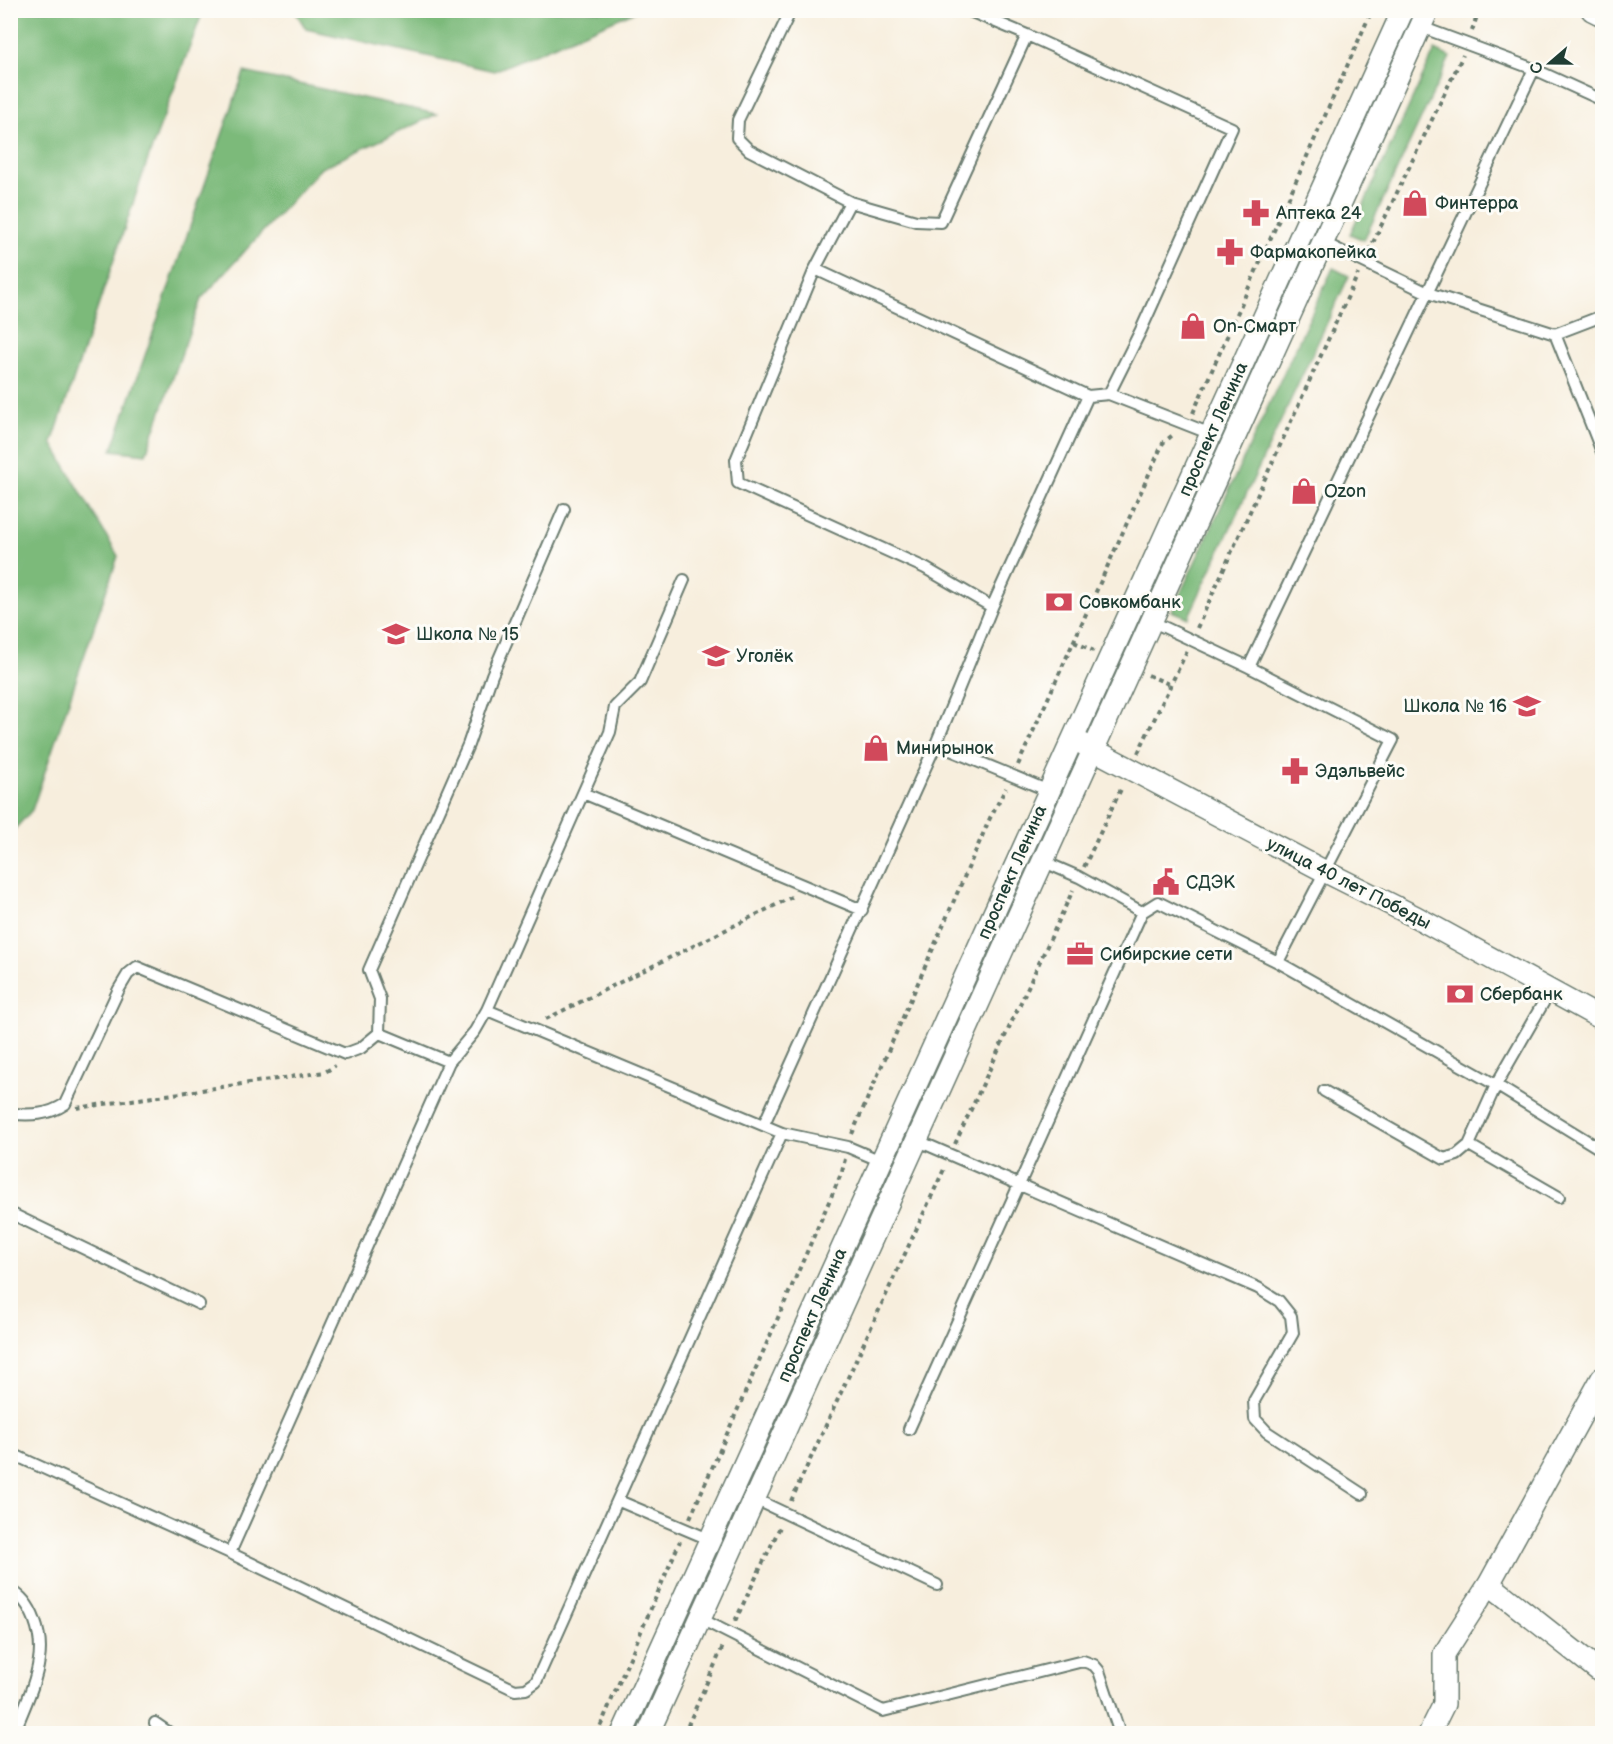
<svg xmlns="http://www.w3.org/2000/svg" width="1613" height="1744" viewBox="0 0 1613 1744" font-family="'Balsamiq Sans',sans-serif">
	<style>
		.forest { fill: #7cba7a; stroke: #4e7c57; stroke-width: 1.5 }
		.lines { fill: none; stroke-linecap: round; stroke-linejoin: round }
		.service-casing { stroke: #6b7b6f; stroke-width: 14 }
		.minor-casing { stroke: #6b7b6f; stroke-width: 24 }
		.path { stroke: #6b7b6f; stroke-width: 4; stroke-dasharray: 4.5 4.5; stroke-linecap: butt }
		.service { stroke: #fff; stroke-width: 10 }
		.minor { stroke: #fff; stroke-width: 21 }
		.labels { text-anchor: middle; stroke-width: 6; stroke-linejoin: round; paint-order: stroke }
		.poi-label { font-size: 18px; fill: #1f3d34; stroke: #fdfcf7; text-anchor: start }
		.street-label { font-size: 18px; fill: #1f3d34; stroke: #fdfcf7 }
	</style>
	<rect width="100%" height="100%" fill="#fdfcf7"/>
	<filter id="ink" filterUnits="userSpaceOnUse"><feTurbulence type="fractalNoise" baseFrequency=".0167" numOctaves="2"/><feDisplacementMap in="SourceGraphic" scale="12" xChannelSelector="R" yChannelSelector="G"/><feConvolveMatrix kernelMatrix="1 2 1 2 8 2 1 2 1" color-interpolation-filters="sRGB"/></filter>
	<filter id="wash" filterUnits="userSpaceOnUse"><feTurbulence type="fractalNoise" baseFrequency=".008" numOctaves="4" result="noise"/><feDisplacementMap in="SourceGraphic" scale="24" xChannelSelector="R" yChannelSelector="G"/><feGaussianBlur stdDeviation="1.35" result="paint"/><feColorMatrix in="noise" values="0 0 0 0 0 0 0 0 0 0 0 0 0 0 0 0 0 1.4 0 .05"/><feComposite in="paint" operator="in"/></filter>
	<g filter="url(#wash)">
		<rect width="100%" height="100%" fill="#f7eedd"/>
		<!-- forest -->
		<path class="forest" d="M11 10 203 11 148 159 52 443 118 556 32 810 11 833Z
			M295 11H636L494 71 306 29Z
			M1435 50 1450 57 1364 240 1350 234Z
			M244 72 437 114 321 168 201 299 146 454 112 450Z
			M1333 268 1349 276 1188 618 1172 611Z"/>
	</g>
	<g filter="url(#ink)">
		<g class="lines">
			<defs>
				<path id="service" d="M791 10 738 120 737 138 749 150 850 202 815 269
					M967 10 1027 35
					M1534 69 1602 100
					M850 202 916 221 941 222 1027 35 1232 128 1141 330 1109 394 1211 434
					M1322 242 1428 293 1555 334 1602 452
					M1555 334 1602 316
					M992 607 925 568 738 483 736 460 815 269 1088 396 1109 394
					M1151 621 1249 667 1393 740 1278 962
					M1249 667 1534 69 1421 27
					M1049 791 936 744 992 607 1088 396
					M583 793 610 732 615 707 640 682 684 580
					M1042 861 1079 877 1142 912 1158 902 1278 962 1496 1085 1602 1150
					M862 910 583 793 487 1010 782 1133 848 1147 881 1161
					M379 1033 380 999 369 970 468 745 492 675 564 509
					M1324 1091 1444 1159 1457 1155 1469 1145 1496 1085 1550 991
					M10 1114C31 1115 47 1116 65 1104L119 989 128 974 137 967 345 1054 361 1048 379 1033 449 1062 475 1031 487 1010
					M764 1124 936 744
					M916 1140 1258 1288 1279 1301 1291 1316 1293 1333 1254 1401 1255 1419 1267 1432 1362 1494
					M1469 1145 1559 1197
					M10 1213 199 1304
					M909 1429 1142 912
					M10 1453 230 1553 515 1690 526 1689 536 1682 782 1133
					M755 1499 937 1585
					M619 1501 711 1540
					M230 1553 449 1062
					M10 1590C33 1601 43 1636 39 1660 36 1682 26 1703 18 1723
					M701 1619 883 1711 1083 1661 1094 1665 1099 1671 1120 1734
					M155 1723 171 1734"/>
				<path id="minor" d="M1592 10 1602 15
					M1081 743 1324 871 1416 917 1602 1019
					M1489 1584 1602 1673
					M622 1734 1403 10
					M648 1734 1428 10
					M1429 1734 1444 1704V1654L1489 1584 1602 1378"/>
			</defs>
			<!-- service casing -->
			<use href="#service" class="service-casing"/>
			<!-- minor casing -->
			<use href="#minor" class="minor-casing"/>
			<!-- path -->
			<path class="path" d="M1472 31 1479 10
				M1369 251 1463 55
				M1193 413 1372 10
				M1197 628 1358 274
				M1074 642 1094 651
				M1148 675 1171 685
				M1138 753 1187 651
				M1018 765 1163 443 1174 434
				M1084 867 1122 787
				M546 1019 792 897
				M77 1108 325 1072 335 1066
				M852 1134 990 818 1006 788
				M955 1144 1073 890
				M791 1501 945 1167
				M690 1518 842 1172 845 1159
				M735 1621 781 1525
				M597 1734 680 1541
				M684 1734 724 1644"/>
			<!-- service -->
			<use href="#service" class="service"/>
			<!-- minor -->
			<use href="#minor" class="minor"/>
		</g>
	</g>
	<!-- icons -->
	<defs>
		<symbol id="shop-bare" viewBox="-9 -9 18 18"><path d="M-5-2.5h2.3a2.7 3.5 0 0 1 5.4 0H5L5.5 6h-11ZM-1.5-2.5h3a1.5 2.3 0 0 0-3 0Z" fill="#d1495b" stroke="#fdfcf7" stroke-width="2.5" paint-order="stroke"/></symbol>
		<symbol id="pharmacy-bare" viewBox="-9 -9 18 18"><path d="M-2-6h4v4h4v4h-4v4h-4v-4h-4v-4h4Z" fill="#d1495b" stroke="#fdfcf7" stroke-width="2.5" paint-order="stroke"/></symbol>
		<symbol id="bank-bare" viewBox="-9 -9 18 18"><path d="M-6-4H6V4H-6ZM0-2.3a2.3 2.3 0 1 0 0 4.6a2.3 2.3 0 1 0 0-4.6Z" fill="#d1495b" stroke="#fdfcf7" stroke-width="2.5" paint-order="stroke"/></symbol>
		<symbol id="school-bare" viewBox="-9 -9 18 18"><path d="M0-5L7-2L0 1L-7-2ZM-4 1L0 2.5L4 1V4Q0 6-4 4Z" fill="#d1495b" stroke="#fdfcf7" stroke-width="2.5" paint-order="stroke"/></symbol>
		<symbol id="civic-bare" viewBox="-9 -9 18 18"><path d="M-.6-6.5H3V-4.5H.6V-3L4-1V1h2V6H-6V1h2V-1L-.6-3ZM-1.2 2.5V6h2.4V2.5Z" fill="#d1495b" stroke="#fdfcf7" stroke-width="2.5" paint-order="stroke"/></symbol>
		<symbol id="office-bare" viewBox="-9 -9 18 18"><path d="M-6-3h4V-5.5h4V-3h4V5H-6ZM-1-4.5V-3h2v-1.5ZM-6 0V1H6V0Z" fill="#d1495b" stroke="#fdfcf7" stroke-width="2.5" paint-order="stroke"/></symbol>
	</defs>
	<g fill-rule="evenodd">
		<use href="#shop-bare" x="1396" y="184" width="38" height="38"/>
		<use href="#pharmacy-bare" x="1237" y="194" width="38" height="38"/>
		<use href="#pharmacy-bare" x="1211" y="233" width="38" height="38"/>
		<use href="#shop-bare" x="1174" y="307" width="38" height="38"/>
		<use href="#shop-bare" x="1285" y="472" width="38" height="38"/>
		<use href="#bank-bare" x="1040" y="583" width="38" height="38"/>
		<use href="#school-bare" x="377" y="615" width="38" height="38"/>
		<use href="#school-bare" x="697" y="637" width="38" height="38"/>
		<use href="#school-bare" x="1508" y="687" width="38" height="38"/>
		<use href="#shop-bare" x="857" y="729" width="38" height="38"/>
		<use href="#pharmacy-bare" x="1276" y="752" width="38" height="38"/>
		<use href="#civic-bare" x="1147" y="863" width="38" height="38"/>
		<use href="#office-bare" x="1061" y="935" width="38" height="38"/>
		<use href="#bank-bare" x="1441" y="975" width="38" height="38"/>
	</g>
	<g class="labels">
		<!-- poi labels -->
		<g class="poi-label">
			<text x="1435" y="209">Финтерра</text>
			<text x="1276" y="219">Аптека 24</text>
			<text x="1250" y="258">Фармакопейка</text>
			<text x="1213" y="332">On-Смарт</text>
			<text x="1324" y="497">Ozon</text>
			<text x="1079" y="608">Совкомбанк</text>
			<text x="416" y="640">Школа № 15</text>
			<text x="736" y="662">Уголёк</text>
			<text x="1507" y="712" text-anchor="end">Школа № 16</text>
			<text x="896" y="754">Минирынок</text>
			<text x="1315" y="777">Эдэльвейс</text>
			<text x="1186" y="888">СДЭК</text>
			<text x="1100" y="960">Сибирские сети</text>
			<text x="1480" y="1000">Сбербанк</text>
		</g>
		<!-- street labels -->
		<g class="street-label">
			<text transform="translate(1213 429) rotate(-66)" y="6">проспект Ленина</text>
			<text transform="translate(1012 872) rotate(-66)" y="6">проспект Ленина</text>
			<text transform="translate(1349 883) rotate(27)" y="6">улица 40 лет Победы</text>
			<text transform="translate(812 1315) rotate(-66)" y="6">проспект Ленина</text>
		</g>
	</g>
	<!-- margin -->
	<rect width="1613" height="1744" fill="none" stroke="#fdfcf7" stroke-width="36"/>
	<!-- north arrow -->
	<g transform="translate(1550 63) rotate(250)" stroke="#fdfcf7" stroke-width="4.5" paint-order="stroke">
	<path d="M0-4.5L10 22L0 15L-10 22Z" fill="#1f3d34"/>
	<text y="-9" font-size="16" font-weight="bold" text-anchor="middle" fill="#1f3d34">С</text>
	</g>
</svg>
